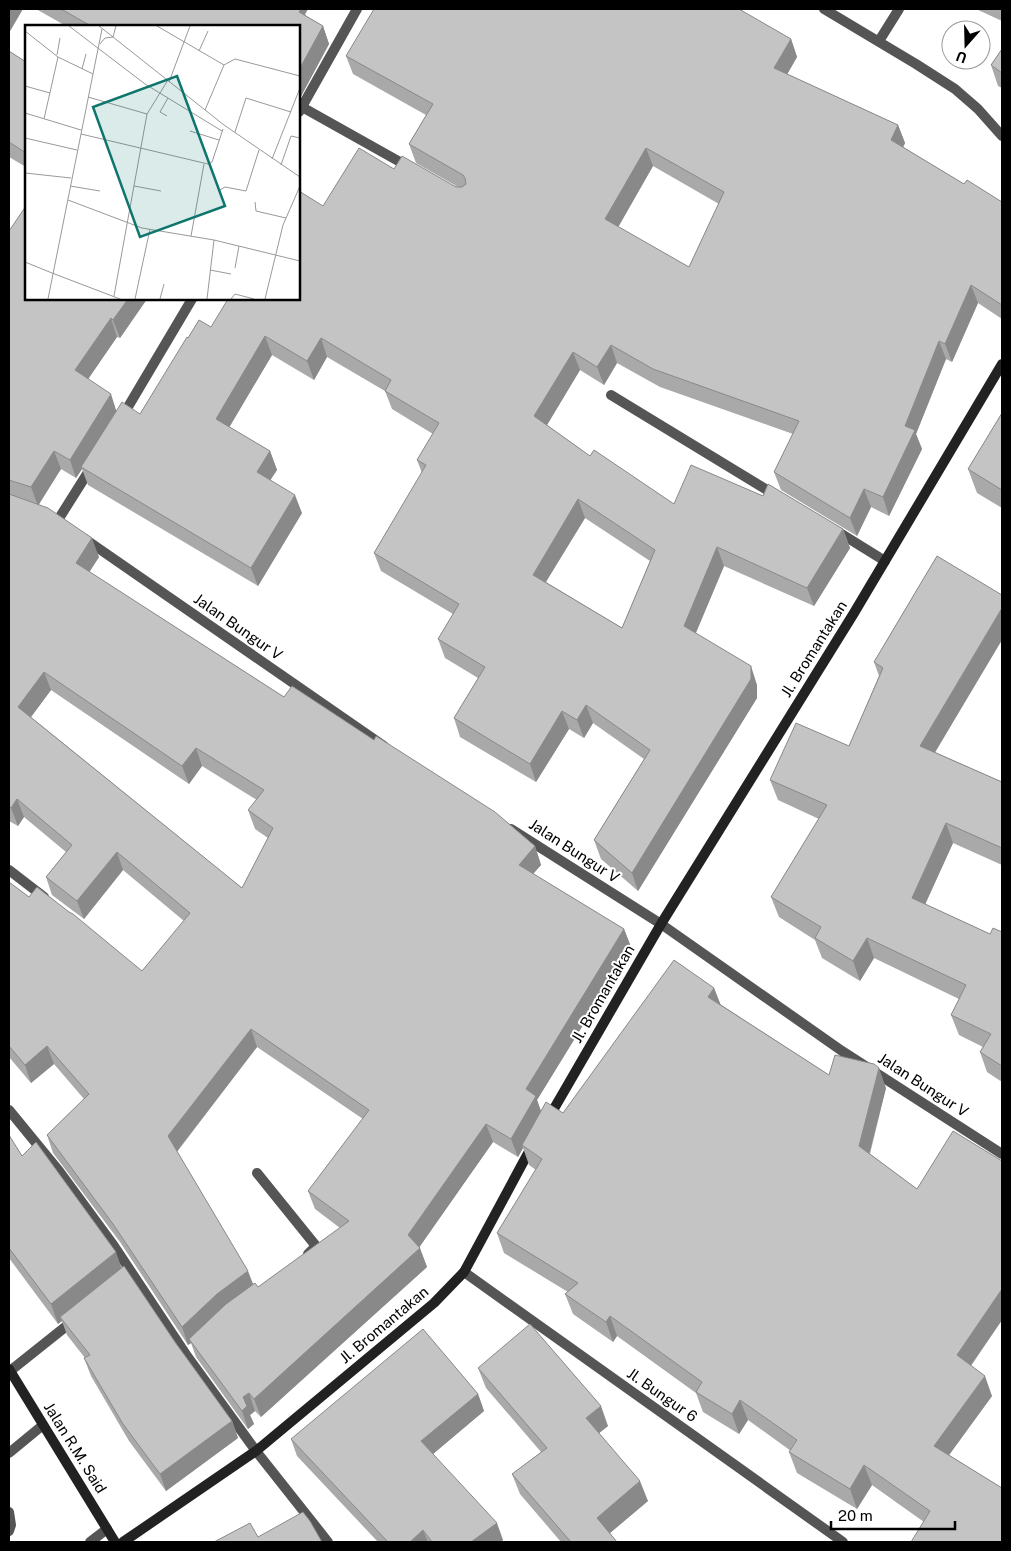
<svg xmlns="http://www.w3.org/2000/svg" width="1011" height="1551" viewBox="0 0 1011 1551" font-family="'Public Sans',sans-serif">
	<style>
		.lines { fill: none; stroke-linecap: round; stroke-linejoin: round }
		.lane { stroke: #555; stroke-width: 10 }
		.street { stroke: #555; stroke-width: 10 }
		.secondary { stroke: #222; stroke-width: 10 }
		.wall { fill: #a9a9a9; fill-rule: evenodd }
		.shaded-wall { fill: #898989 }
		.building { fill: #c4c4c4; stroke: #898989; fill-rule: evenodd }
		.labels { text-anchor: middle; stroke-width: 4; stroke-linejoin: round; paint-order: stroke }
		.street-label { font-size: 15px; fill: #000; stroke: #fff }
		.inset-road { fill: none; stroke: #999; stroke-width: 1 }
		.view { fill: #0f766e; fill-opacity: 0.15; stroke: #0f766e; stroke-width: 2.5 }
		.inset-edge { fill: none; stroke: #000; stroke-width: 2.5 }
	</style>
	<rect width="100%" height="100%" fill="#fff"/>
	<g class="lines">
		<!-- lane -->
		<path class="lane" d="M302 107 409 167
			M9 1453 43 1425
			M9 1512 11 1525 9 1531"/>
		<!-- street -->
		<path class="street" d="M824 9 916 64 955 89 978 109 1002 136
			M879 41 899 9
			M299 112 357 9
			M611 395 777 496
			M122 417 192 299
			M58 520 92 466
			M835 530 885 561
			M85 539 384 746
			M511 829 661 924 842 1051 1002 1154
			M9 870 44 897
			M9 1110 59 1171 114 1246 187 1356 256 1451 328 1542
			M257 1173 316 1246 308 1254
			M464 1272 843 1542
			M10 1371 74 1320
			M90 1542 107 1529"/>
		<!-- secondary -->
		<path class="secondary" d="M548 1119 661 924 854 613 1002 364
			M9 1369 115 1542
			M123 1542 256 1451 434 1303 464 1272 533 1144"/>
	</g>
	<!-- wall -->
	<path class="wall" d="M36 9H308L305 14 306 16 323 26 329 44 299 100V26H66Z
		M976 9H1002V21Z
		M791 39 797 57 787 74 898 125 905 143 903 147 964 184 1002 202V319L978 303 952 362 946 359 916 434 922 449 889 516 871 507 857 536 781 490 774 472 793 434 660 387 617 363 604 385 580 370 547 425 590 456 674 504 843 529 850 548 814 606 724 566 696 633 757 685V698L638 891 601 859 594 840 644 759 593 723 584 738 569 729 536 782 460 737 454 718 478 678 445 658 438 639 453 614 381 571 374 553 422 473 417 460 433 434 392 409 385 391 327 357 314 380 272 355 229 427 270 451 277 470 270 480 302 513 258 586 88 485 82 469 76 478 61 469 38 504 99 557 89 572 284 697 535 846 541 865 533 874 624 929 631 947 537 1100 541 1111 563 1113 714 988 720 1004 829 1075 886 1088 870 1154 917 1189 1002 1161V1320L971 1366 992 1396 949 1455 1002 1488 924 1522 872 1485 857 1509 797 1473 789 1452 791 1451 748 1420 739 1434 703 1412 696 1393 617 1336 613 1342 573 1314 565 1294 568 1292 504 1253 497 1233 536 1170 529 1165 523 1148 518 1157 493 1142 419 1247 427 1267 261 1417 255 1411 250 1415 254 1424 248 1429 196 1357 191 1343 188 1345 120 1242 53 1153 47 1135 84 1099 54 1064 31 1083 9 1057V882L29 897 142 971 184 921 123 870 84 919 52 895 46 877 66 852 24 817 18 826 9 821V231L147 299 120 338 117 337 88 379 117 411 140 414 188 338 211 327 323 206 394 169 458 187 416 163 409 144 426 115 353 74 346 56ZM653 166 719 204 689 267 618 227ZM585 518 650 561 622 628 546 582ZM51 690 189 784 202 766 257 800 248 810 255 829 268 838 242 888 31 717ZM257 1047 363 1119 308 1191 315 1209 340 1228 258 1287 253 1284 177 1152Z
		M1002 49V88L998 86 991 65Z
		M9 51 26 62V167L9 157Z
		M1002 413V508L977 493 968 469Z
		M937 556 935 752 1002 782V865L953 843 925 904 990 934 1002 932V1082L987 1072 980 1052 983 1047 959 1035 951 1015 959 999 874 958 860 981 822 958 815 940 779 917 771 897 819 819 778 800 770 780 849 746 879 676 874 662Z
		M9 1135 22 1156 122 1268 232 1421 238 1438 166 1491 129 1441 91 1376 84 1358H85L67 1335 62 1321 58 1324 9 1258Z
		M478 1368 608 1426 599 1433 648 1501 610 1533 617 1542H561L520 1494 512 1474 541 1452 486 1388Z
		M478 1394 484 1411 433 1454 503 1540 501 1542H378L297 1456 291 1439Z"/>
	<!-- shaded-wall -->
	<path class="shaded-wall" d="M9 9H23L9 33Z
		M298 9H308L305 14 309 24 306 30Z
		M323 26 329 44 299 100V70Z
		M791 39 797 57 780 87 774 68Z
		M898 125 905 143 898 158 891 140Z
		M646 148 653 166 612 238 605 219Z
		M971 285 978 303 952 362 945 344Z
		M128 299H147L120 338 113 320Z
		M111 318 117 337 82 388 75 370Z
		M265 336 272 355 223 438 216 419Z
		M321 338 327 357 314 380 307 361Z
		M939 341 946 359 916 434 922 449 889 516 883 497 905 426Z
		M611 345 617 363 604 385 597 367Z
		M573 352 580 370 541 435 534 416Z
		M111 394 117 413 81 467 82 469 76 478 70 460Z
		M54 451 61 469 38 506 31 487Z
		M270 451 277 470 264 490 257 472Z
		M864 489 871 507 857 536 850 518Z
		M295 495 302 513 258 586 251 568Z
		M578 499 585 518 539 593 533 575Z
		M843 529 850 548 814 606 807 588Z
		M92 538 99 557 83 582 76 563Z
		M717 547 724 566 691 644 684 626Z
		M1002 608V640L927 766 920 746Z
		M751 666 757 685V698L638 891 632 873Z
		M44 672 51 690 25 725 18 707Z
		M586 705 593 723 584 738 577 720Z
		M562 711 569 729 536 782 530 764Z
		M196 748 202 766 189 784 182 766Z
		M17 799 24 817 18 826 11 808Z
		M946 823 953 843 919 918 912 898Z
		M535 846 541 865 525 883 519 865Z
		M117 852 123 870 84 919 77 901Z
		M624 929 631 947 537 1100 542 1114 522 1145 523 1148 518 1157 511 1139 526 1089Z
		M867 938 874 958 860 981 853 961Z
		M714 988 722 1008 708 997Z
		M251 1029 257 1047 174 1155 168 1136Z
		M47 1046 54 1064 31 1083 25 1065Z
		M879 1068 886 1088 866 1166 859 1146Z
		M486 1124 493 1142 416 1252 420 1248 427 1267 261 1417 254 1399 408 1235Z
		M116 1252 123 1272 60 1317 62 1321 58 1324 51 1304Z
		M248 1271 255 1289 189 1339 191 1343 188 1345 182 1327 217 1294Z
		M1002 1289V1320L964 1375 957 1355Z
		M610 1316 617 1336 613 1342 606 1322Z
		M985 1376 992 1396 941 1466 934 1446Z
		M249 1393 255 1411 250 1415 254 1424 248 1429 242 1411 243 1397Z
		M478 1394 484 1411 427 1459 421 1441Z
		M740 1400 748 1420 739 1434 732 1414Z
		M601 1406 608 1426 593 1438 586 1418Z
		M232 1421 238 1438 166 1491 160 1474Z
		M864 1465 872 1485 857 1509 850 1489Z
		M640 1481 648 1501 604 1538 597 1518Z
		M497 1523 503 1540 501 1542H471Z
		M423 1530 428 1542H410Z"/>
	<!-- building -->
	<path class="building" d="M61 9H301L299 12 323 26 299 70V26H91Z
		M374 9H739L791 39 774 68 898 125 891 140 964 184 967 180 1002 202V305L971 285 945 344 939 341 905 426 915 430 883 497 864 489 850 518 774 472 799 421 653 369 611 345 597 367 573 352 534 416 590 456 594 450 674 504 691 465 763 496 768 484 843 529 807 588 717 547 684 626 751 666V679L632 873 594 840 650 750 586 705 577 720 562 711 530 764 454 718 485 667 438 639 459 604 374 553 426 465 417 460 439 423 385 391 391 380 321 338 307 361 265 336 216 419 270 451 257 472 295 495 251 568 81 467 122 402 140 414 187 337 188 338 199 320 211 327 228 299H299V191L323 206 359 148 394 169 402 156 456 187H462L466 184 465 178 463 175 409 144 433 104 346 56ZM646 148 724 192 689 267 605 219ZM578 499 655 550 622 628 533 575Z
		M1002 49V73L991 65Z
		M9 51 26 62V153L9 142Z
		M26 206V299H128L113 320 111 318 75 370 111 394 70 460 54 451 31 487 9 480V231Z
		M1002 413V490L968 469Z
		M9 494 48 508 92 538 76 563 284 697 292 686 374 740 376 736 495 812 535 846 519 865 624 929 526 1089 536 1096 511 1139 486 1124 408 1235 420 1248 254 1399 249 1393 243 1397 247 1406 242 1411 189 1339 226 1304 255 1283 258 1287 349 1221 308 1191 369 1110 251 1029 168 1136 248 1271 217 1294 182 1327 113 1224 47 1135 89 1094 47 1046 25 1065 9 1046V882L29 897 37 887 69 912 73 914 142 971 190 913 117 852 77 901 46 877 72 845 17 799 11 808 9 806ZM44 672 182 766 196 748 264 790 248 810 273 828 242 888 18 707Z
		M937 556 1002 595V608L920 746 1002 782V848L946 823 912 898 990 934 993 928 1002 932V1066L980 1052 991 1034 951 1015 966 985 867 938 853 961 815 938 821 927 771 897 827 805 770 780 796 723 849 746 883 668 874 662Z
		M674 960 714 988 708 997 829 1075 835 1055 874 1064 879 1068 859 1146 917 1189 953 1131 1002 1161V1289L957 1355 985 1376 934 1446 1002 1488V1542H911L930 1511 864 1465 850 1489 789 1452 797 1440 740 1400 732 1414 696 1392 702 1382 610 1316 606 1322 565 1294 578 1283 497 1233 542 1159 522 1145 546 1102 563 1113Z
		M9 1135 22 1156 36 1142 116 1252 51 1304 9 1248Z
		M124 1266 175 1342 232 1421 160 1474 123 1424 84 1358 90 1355 60 1317Z
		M530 1324 601 1406 586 1418 640 1481 597 1518 617 1542H571L512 1474 547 1448 478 1368Z
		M423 1329 478 1394 421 1441 497 1523 471 1542H432L423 1530 410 1542H388L291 1439Z
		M303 1512 310 1521 322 1542H214L250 1523 258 1537Z"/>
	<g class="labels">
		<!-- street labels -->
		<g class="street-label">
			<text transform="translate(238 627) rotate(35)" y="5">Jalan Bungur V</text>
			<text transform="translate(814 649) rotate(-58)" y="5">Jl. Bromantakan</text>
			<text transform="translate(574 851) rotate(33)" y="5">Jalan Bungur V</text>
			<text transform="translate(603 994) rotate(-60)" y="5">Jl. Bromantakan</text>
			<text transform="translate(923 1085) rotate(33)" y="5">Jalan Bungur V</text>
			<text transform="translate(384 1325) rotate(-40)" y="5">Jl. Bromantakan</text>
			<text transform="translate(662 1395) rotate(35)" y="5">Jl. Bungur 6</text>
			<text transform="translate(75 1448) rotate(58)" y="5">Jalan R.M. Said</text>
		</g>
	</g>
	<!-- overview -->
	<g transform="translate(25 25)">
		<rect width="275" height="275" fill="#fff"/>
		<path class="inset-road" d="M44 1 120 59 197 106M74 1 88 12 91 1M132 1 199 40M0 6 33 32 68 49M75 19 80 13 88 12 199 100 275 152M174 26 183 6M32 30 35 13M57 44 61 29M144 57 165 1M0 61 25 68M63 72 122 89M180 85 199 40 210 34 275 51M0 88 56 105M142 91 135 87 143 73M19 94 33 32M165 106 194 115M210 107 221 73 266 87M56 109 183 139 187 137 198 104M0 113 52 125M247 134 275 63M256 140 266 111 275 113M0 148 46 153M45 161 75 166M109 161 136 166M195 165 200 162 221 166 234 125M43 175 117 203 189 215 275 236M230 177 231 186 261 193M166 211 179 139M0 237 27 248M210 243 214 221M185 245 206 249M27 248 95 274M89 271 122 89 143 55M23 274 77 4M110 274 125 204M135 274 139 259M182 274 189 215M206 274 210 269 229 274M240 274 258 200 275 161"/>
		<path class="view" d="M152 51 200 181 115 212 68 82Z"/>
		<rect width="275" height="275" class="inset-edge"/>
	</g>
	<!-- border -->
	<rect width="1011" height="1551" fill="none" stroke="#000000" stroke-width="20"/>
	<!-- north arrow -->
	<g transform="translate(966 45) rotate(200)"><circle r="24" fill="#ffffff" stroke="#999999"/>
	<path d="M0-4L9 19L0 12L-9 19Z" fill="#000000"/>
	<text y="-8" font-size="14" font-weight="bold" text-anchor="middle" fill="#000000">U</text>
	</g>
	<!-- scale -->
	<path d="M831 1521v8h124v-8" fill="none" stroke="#000000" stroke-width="2.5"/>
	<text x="838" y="1521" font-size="15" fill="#000000" stroke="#ffffff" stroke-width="4" paint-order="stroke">20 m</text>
</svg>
